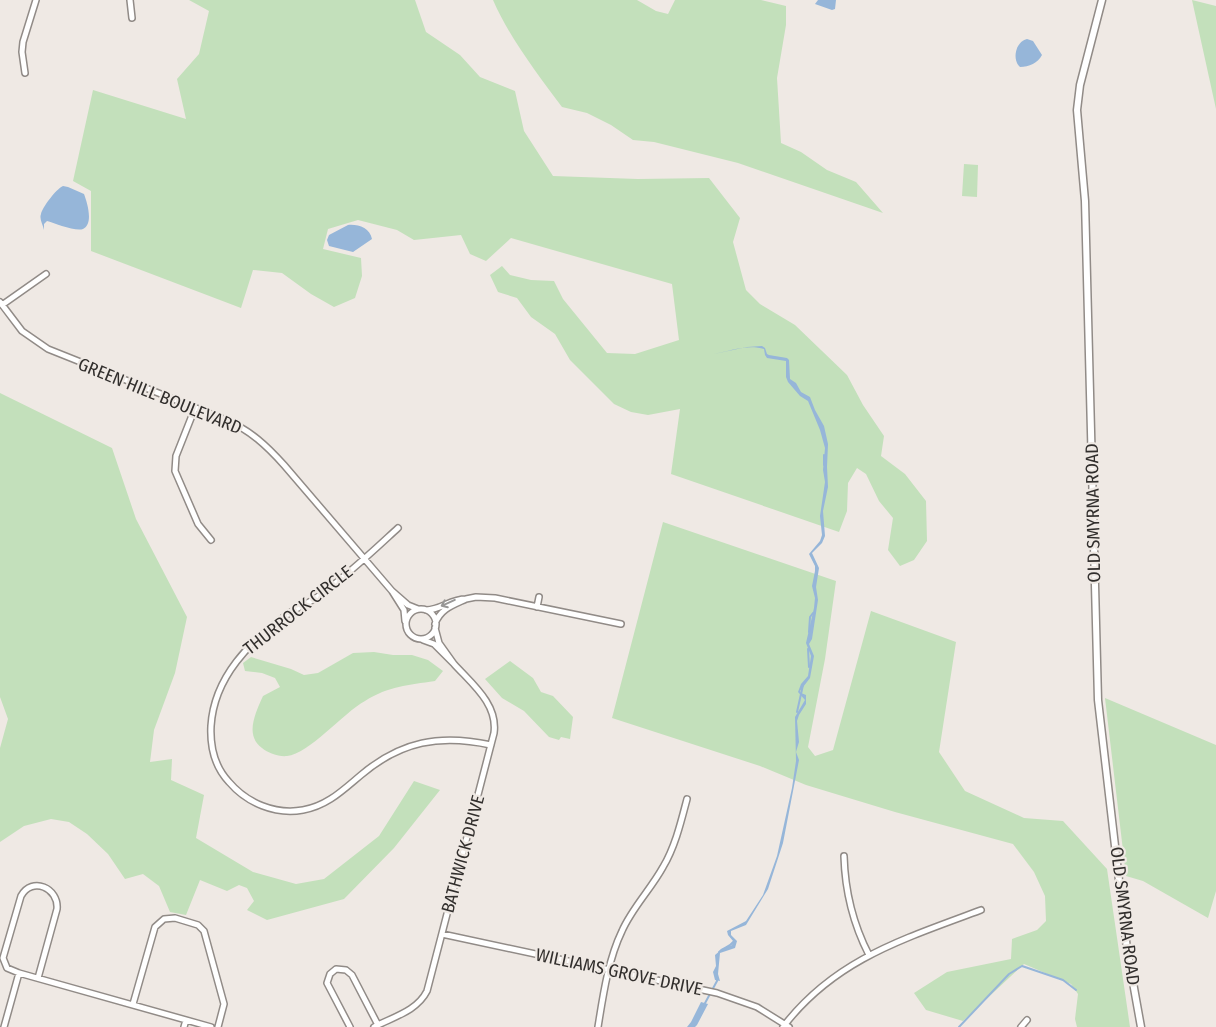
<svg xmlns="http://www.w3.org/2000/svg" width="1216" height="1027" viewBox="0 0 1216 1027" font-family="'Fira Sans Condensed',sans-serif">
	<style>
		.green { fill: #c3e0bb }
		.water { fill: #96b6d9 }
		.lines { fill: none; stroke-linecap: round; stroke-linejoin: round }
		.stream { stroke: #96b6d9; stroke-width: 2 }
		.minor-casing { stroke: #918b87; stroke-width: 8 }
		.tertiary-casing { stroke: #918b87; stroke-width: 9 }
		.minor { stroke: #fff; stroke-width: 5 }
		.tertiary { stroke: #fff; stroke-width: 6 }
		.oneway { stroke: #989796 }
		.labels { text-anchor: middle; stroke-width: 4.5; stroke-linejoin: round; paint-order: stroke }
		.street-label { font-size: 18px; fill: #322f2d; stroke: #efe9e4 }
	</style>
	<rect width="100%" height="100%" fill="#efe9e4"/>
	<!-- green -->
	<path class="green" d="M189 0H415L426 32 460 55 480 77 515 91 524 131 553 176 638 179 709 178 740 218 733 242 746 290 760 304 795 325 847 375 863 405 884 436 881 456 905 474 926 501 927 541 914 560 900 566 888 550 893 518 879 501 866 474 857 468 848 483 847 511 839 532 671 474 680 409 648 415 631 412 614 404 570 360 555 334 531 317 517 298 498 292 490 275 502 266 510 275 531 280 554 281 563 299 607 353 635 354 679 340 672 284 511 238 486 261 470 254 461 235 414 240 397 230 358 220 328 229 323 249 361 258 362 276 355 298 334 307 311 294 282 273 253 270 241 308 91 251V191L73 181 93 90 186 119 177 79 199 54 209 11Z
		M493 0H637L656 11 668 14 675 0H761L786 6V25L777 78 781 143 801 152 827 170 856 182 883 213 738 163 654 142 633 140 611 125 587 113 562 107C538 75 509 37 493 0Z
		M1192 0 1216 6V109Z
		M964 164 978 165 977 197 962 196Z
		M0 393 112 448 136 519 187 617 175 673 154 730 150 762 172 759 171 780 204 795 196 838 253 872 296 884 324 879 379 836 414 781 440 790 394 848 344 899 267 920 247 910 254 901 247 888 239 885 227 891 200 880 186 915 170 912 159 886 143 874 125 879 108 854 87 834 69 822 51 819 24 826 0 842V748L8 719 0 697Z
		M663 522 836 581 825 659 808 747 815 756 833 750 871 611 956 642 939 752 965 791 1024 818 1063 821 1107 869 1130 1027H1077L1075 1019 1078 994 1071 984 1024 964 963 1021 926 1010 914 993 947 972 1011 959 1012 939 1037 930 1046 921 1045 896 1034 872 1013 844 895 812 806 785 760 766 612 718Z
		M374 652 393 655H412L428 660 443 671 435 681C408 685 389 686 365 701 343 713 309 754 287 756 279 757 268 753 262 748 244 735 256 712 263 696L280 687 275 678 262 673 245 671 243 663 251 657 291 669 304 675 318 673 353 653Z
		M510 661 533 678 541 692 553 696 573 717 570 739 561 737 559 740 549 737 524 711 502 698 485 679Z
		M1105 698 1216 745V891L1208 918 1143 881 1126 876Z"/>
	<!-- water -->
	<path class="water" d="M818 0H836L835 9 832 10 815 4Z
		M1027 39 1033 41 1042 55C1038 63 1029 67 1020 67 1012 60 1015 42 1027 39Z
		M63 186 68 187 84 194C87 202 94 224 83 229 76 232 54 223 47 221L44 224V230C43 225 39 219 41 214 42 208 56 189 63 186Z
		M348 225C358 224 370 228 372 239L353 252 329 246 327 240 329 235Z
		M762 346 765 348 767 354 769 355 787 358 789 360 790 379 796 383 801 392 810 397 815 410 824 426 828 444 827 467 828 487 823 511 825 536 822 543 812 553 819 568 816 587 818 600 812 639 809 644 814 656 810 678 800 691 801 693 806 695V704L799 715 797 721 799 742 796 752 799 760 783 843 768 889 746 925 731 931V935L737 941 735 948 720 953 718 974 720 981 715 980 713 972 716 966 715 955 722 949 732 945 733 941 728 935 727 931 746 921 763 895 777 856 792 788 796 761 795 717 805 700 798 692 801 684 808 676 811 656 806 643 814 608 815 598 812 586 815 571V566L809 554 820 541 822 535 820 516 825 482 823 470 825 448 820 430 808 401 800 396 788 382 786 377V361L767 358 765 355 764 349C748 344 729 351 714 354L747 347Z
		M701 1002 708 1004 697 1025 695 1027H687L691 1022Z"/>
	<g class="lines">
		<!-- stream -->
		<path class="stream" d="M824 455V465
			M809 632 810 617 813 613
			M808 649 809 667
			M797 712 803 685
			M719 952C723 947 729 948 733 942
			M704 1005 717 981V978
			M959 1027 1009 974 1022 966 1063 980 1076 990"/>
		<defs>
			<path id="minor" d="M130 0 132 18
				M25 73 22 52 23 42 36 0
				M0 302 22 331 48 349 226 420C250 430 267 446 284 465L392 591
				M2 305 46 274
				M195 408 176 456 175 471 198 524 211 540
				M398 528C373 551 348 575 320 595 310 603 298 607 288 614 250 641 214 677 211 726 210 746 215 767 229 782 247 803 275 815 303 810 327 806 343 790 361 775 401 741 440 734 491 745
				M466 599 476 597 495 598 621 624
				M537 607 539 597
				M406 624a15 15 0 1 1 30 0a15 15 0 1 1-30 0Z
				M426 610C441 610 450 599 466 599 453 605 440 609 435 624
				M405 621 404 610 392 591 408 605 418 609
				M423 640 434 644 454 664 439 643 435 628
				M844 856C845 890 853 924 869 955
				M442 934 717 993 757 1007 789 1027
				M38 978 57 909C59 888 32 876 21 896L3 958 7 968 19 973 211 1027
				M133 1004 155 927 164 919 175 918 198 925 204 931 224 1004 218 1027
				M4 1027 19 973
				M184 1027 186 1020
				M350 1027 327 983 330 974 336 969 346 970 352 975 378 1025
				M374 1027C393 1017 417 1011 427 991L494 733C498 704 472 684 454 664
				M598 1027C603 996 608 960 622 931 632 908 651 889 663 867 675 847 681 822 687 799
				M783 1027C835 959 904 939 981 910
				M1021 1027 1027 1020"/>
			<path id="tertiary" d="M1102 0 1080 85 1077 110 1085 201 1098 700 1127 949 1141 1027"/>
		</defs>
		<!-- minor casing -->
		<use href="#minor" class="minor-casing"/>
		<!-- tertiary casing -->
		<use href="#tertiary" class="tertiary-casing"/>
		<!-- minor -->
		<use href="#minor" class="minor"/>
		<!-- tertiary -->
		<use href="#tertiary" class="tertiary"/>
	</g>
	<!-- one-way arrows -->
	<defs><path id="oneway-shaft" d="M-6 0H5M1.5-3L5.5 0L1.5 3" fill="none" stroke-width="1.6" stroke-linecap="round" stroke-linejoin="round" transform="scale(1.25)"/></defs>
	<use class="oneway" href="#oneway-shaft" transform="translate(448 603) rotate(156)"/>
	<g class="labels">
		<!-- street labels -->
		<g class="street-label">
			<text transform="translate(160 396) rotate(22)" y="6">GREEN HILL BOULEVARD</text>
			<text transform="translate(1093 513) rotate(-91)" y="6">OLD SMYRNA ROAD</text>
			<text transform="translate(298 610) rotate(-38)" y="6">THURROCK CIRCLE</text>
			<text transform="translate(463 854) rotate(-75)" y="6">BATHWICK DRIVE</text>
			<text transform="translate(1125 916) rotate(83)" y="6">OLD SMYRNA ROAD</text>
			<text transform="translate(619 972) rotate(12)" y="6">WILLIAMS GROVE DRIVE</text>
		</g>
	</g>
</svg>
